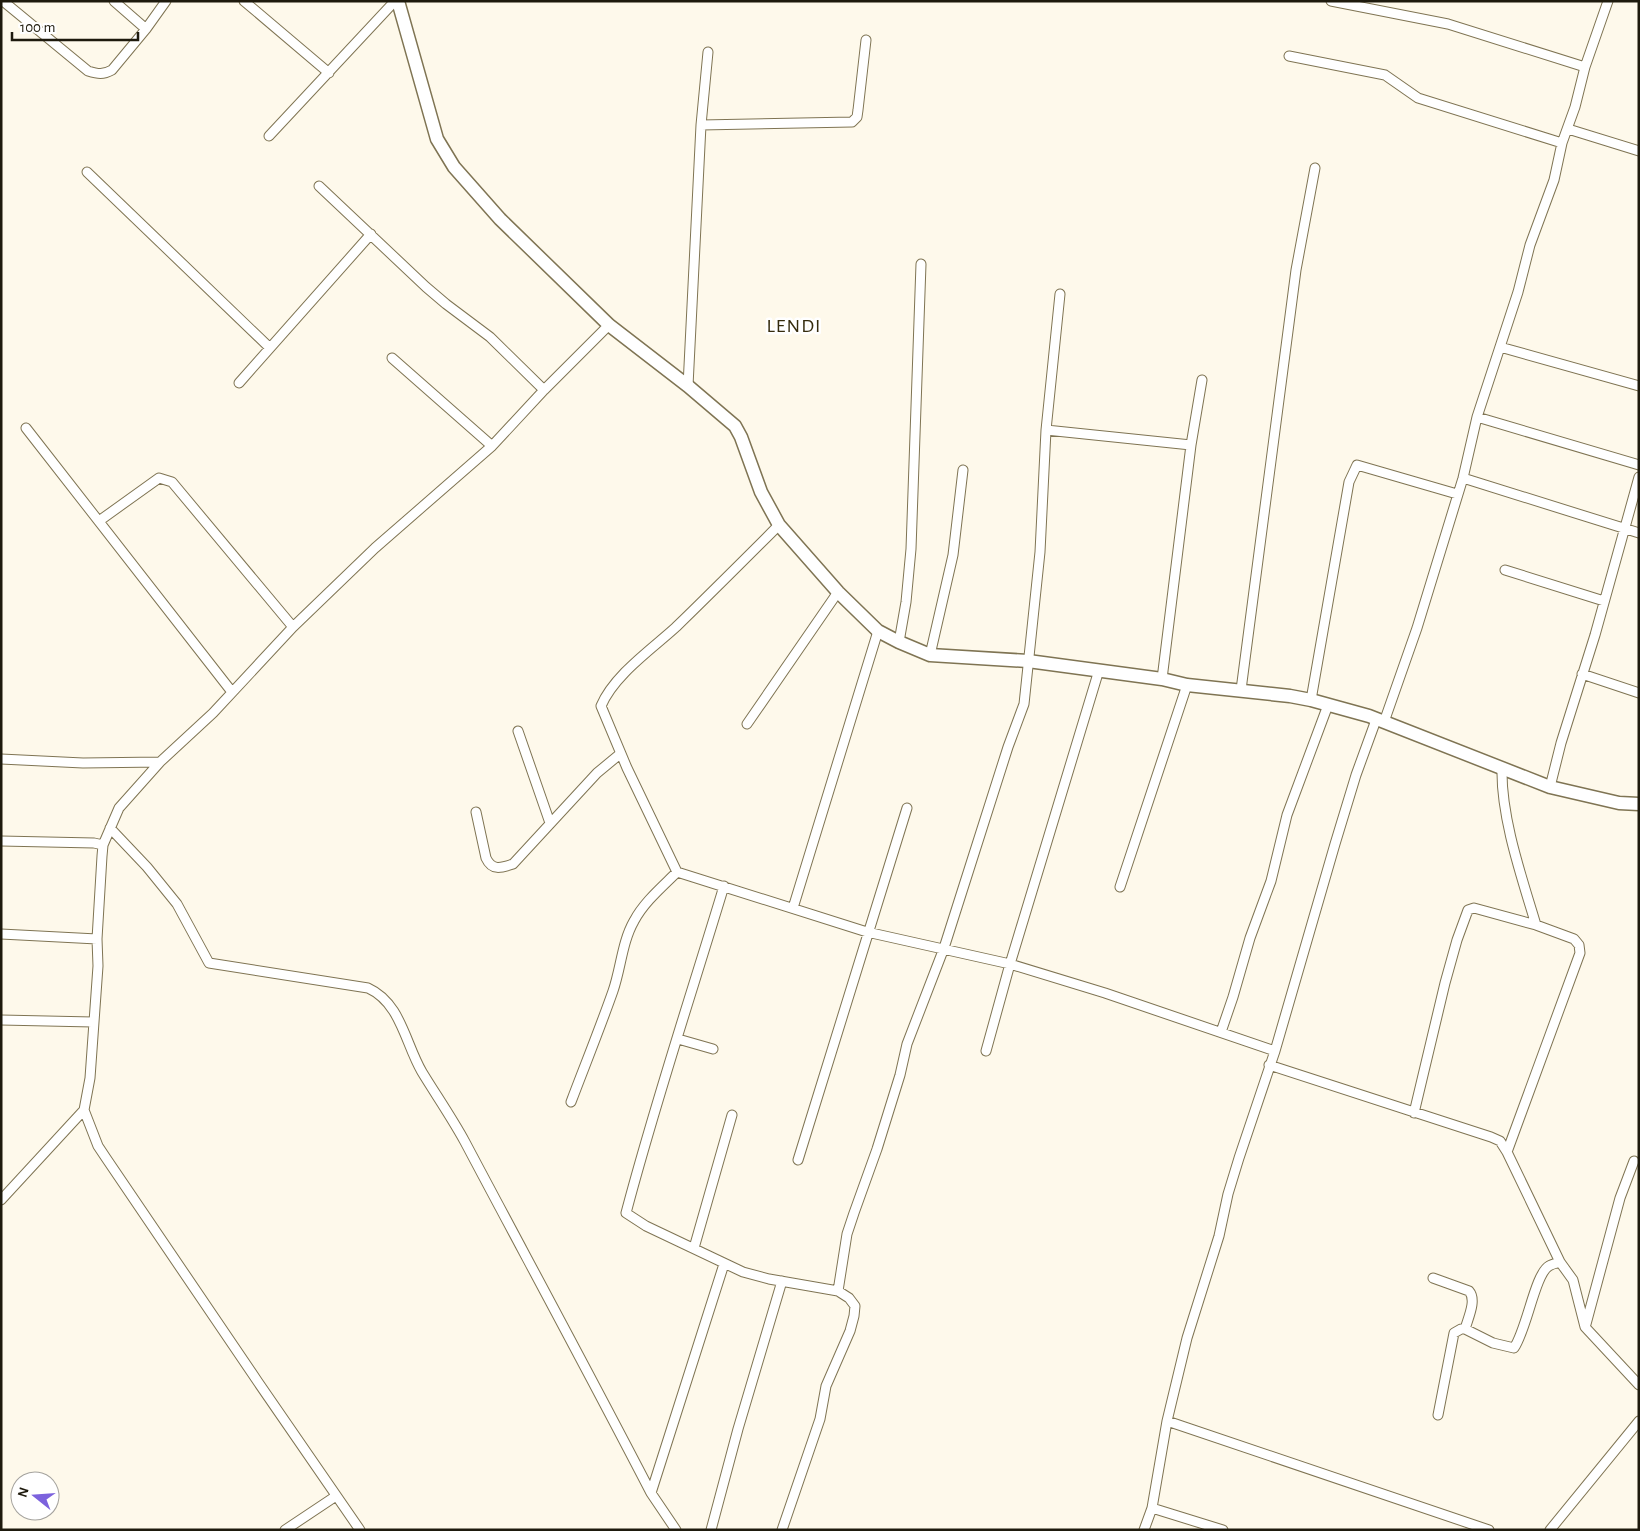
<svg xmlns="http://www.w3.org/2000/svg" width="1640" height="1531" viewBox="0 0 1640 1531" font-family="'Alegreya Sans',sans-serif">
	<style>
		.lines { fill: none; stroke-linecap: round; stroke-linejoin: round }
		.street-casing { stroke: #7f7453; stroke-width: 11 }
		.secondary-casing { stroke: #7f7453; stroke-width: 15 }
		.street { stroke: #fff; stroke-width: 9 }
		.secondary { stroke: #fff; stroke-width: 12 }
		.labels { text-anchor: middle; stroke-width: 5; stroke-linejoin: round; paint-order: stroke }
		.quarter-label { font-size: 20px; letter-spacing: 1px; fill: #352b0c; stroke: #fff }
	</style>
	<rect width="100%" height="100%" fill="#fef9eb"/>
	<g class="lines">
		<defs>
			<path id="street" d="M3 1 88 71C98 74 103 75 112 70L146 29 166 1
				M114 1 146 29
				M244 1 329 73
				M1331 1 1448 24 1585 67
				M1289 56 1385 75 1418 98 1562 143
				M701 125 852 122 857 117 858 110 866 40
				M1568 129 1639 151
				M269 136 395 1
				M87 172 270 348
				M319 186 426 287 446 304 490 337 544 390
				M1500 347 1639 386
				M392 358 492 446
				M239 383 371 234
				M688 386 701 125 708 52
				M1477 417 1639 465
				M26 428 232 692
				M1046 430 1191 445
				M1463 478 1639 533
				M99 521 159 478 172 482 293 627
				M779 525C745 559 711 593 676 627 652 649 614 675 601 706L627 768 677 872 867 932 1010 964 1105 993 1275 1051
				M1505 570 1604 601
				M899 642 906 602 911 549 921 264
				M930 655 953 555 963 470
				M1582 674 1639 693
				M1162 679 1191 445 1202 380
				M1241 690 1296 270 1315 168
				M1311 700 1349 482 1357 465 1457 494
				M1384 722 1417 628 1463 478 1477 417 1518 292 1530 245 1554 180 1562 143 1575 107 1585 67 1608 1
				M747 724 838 592
				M518 731 550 823
				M1 759 83 763 160 762
				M1502 769C1501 818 1522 878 1536 925
				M1550 787 1561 743 1595 635 1639 477
				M476 812 486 858C492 871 501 868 513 864L597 773 620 754
				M110 828 147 867 177 904 209 963 368 988C401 1003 405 1043 422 1072 436 1095 452 1118 465 1142 527 1259 590 1375 651 1493L676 1530
				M1 841 94 843 103 845
				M724 886C691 995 655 1103 626 1213L646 1226 743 1272 769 1279 838 1291
				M1120 887 1187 685
				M793 908 878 631
				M1 934 97 939
				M1 1020 93 1022
				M1221 1032 1233 997 1250 938 1271 881 1287 815 1328 705
				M678 1039 713 1049
				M986 1051 1010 964 1099 670
				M1269 1065 1491 1137 1500 1141 1507 1152 1560 1262 1573 1280 1585 1327 1639 1385
				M571 1102C585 1065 600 1028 613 991 621 968 622 942 634 921 644 902 662 887 677 872
				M1414 1113 1445 983 1457 940 1468 910 1474 908 1536 925 1574 939 1579 945 1580 953 1507 1152
				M798 1160 907 808
				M1 1200 84 1110
				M694 1248 732 1115
				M1433 1278 1469 1291C1477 1300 1468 1318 1465 1329
				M1586 1324 1620 1198 1634 1161
				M1438 1415 1454 1333 1461 1329H1465L1493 1343 1514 1348C1527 1329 1535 1274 1549 1266 1552 1264 1557 1263 1560 1262
				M1167 1421 1489 1530
				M651 1493 724 1264
				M1152 1508 1223 1530
				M285 1530 336 1496
				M360 1530 258 1382 106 1158 98 1146 84 1110 90 1078 98 966 97 939 102 856 103 845 119 808 160 762 213 713 293 627 375 548 492 446 544 390 609 325
				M711 1530 738 1429 782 1281
				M782 1530 820 1419 826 1386 850 1331 854 1316 855 1306 849 1298 838 1291 847 1234 854 1213 877 1149 900 1075 907 1044 944 948 1008 747 1024 704 1040 552 1046 430 1060 294
				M1144 1530 1152 1508 1167 1421 1187 1338 1219 1236 1228 1194 1239 1158 1275 1051 1335 844 1356 775 1376 720
				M1550 1530 1639 1421"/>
			<path id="secondary" d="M398 1 437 139 454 167 500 219 609 325 688 386 735 426 741 437 761 492 779 525 838 592 878 631 899 642 930 655 1028 661 1162 679 1187 685 1290 696 1311 700 1369 716 1550 787 1619 803 1639 804"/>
		</defs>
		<!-- street casing -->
		<use href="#street" class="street-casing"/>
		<!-- secondary casing -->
		<use href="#secondary" class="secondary-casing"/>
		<!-- street -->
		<use href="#street" class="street"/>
		<!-- secondary -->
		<use href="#secondary" class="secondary"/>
	</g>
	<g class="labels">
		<!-- quarter labels -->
		<g class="quarter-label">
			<text x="794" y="332">LENDI</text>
		</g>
	</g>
	<!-- border -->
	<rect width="1640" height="1531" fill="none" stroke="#1e1a0d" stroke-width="5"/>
	<!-- north arrow -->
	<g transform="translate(35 1496) rotate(287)"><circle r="24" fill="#ffffff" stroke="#a5a39e"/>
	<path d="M0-4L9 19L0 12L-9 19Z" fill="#7c62dd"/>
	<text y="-8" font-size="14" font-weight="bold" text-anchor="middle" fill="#1e1a0d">N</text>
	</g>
	<!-- scale -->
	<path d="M12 32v8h126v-8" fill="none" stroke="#1e1a0d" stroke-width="2.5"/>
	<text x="20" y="32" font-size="15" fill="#1e1a0d" stroke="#ffffff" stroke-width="4" paint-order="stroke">100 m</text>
</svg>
